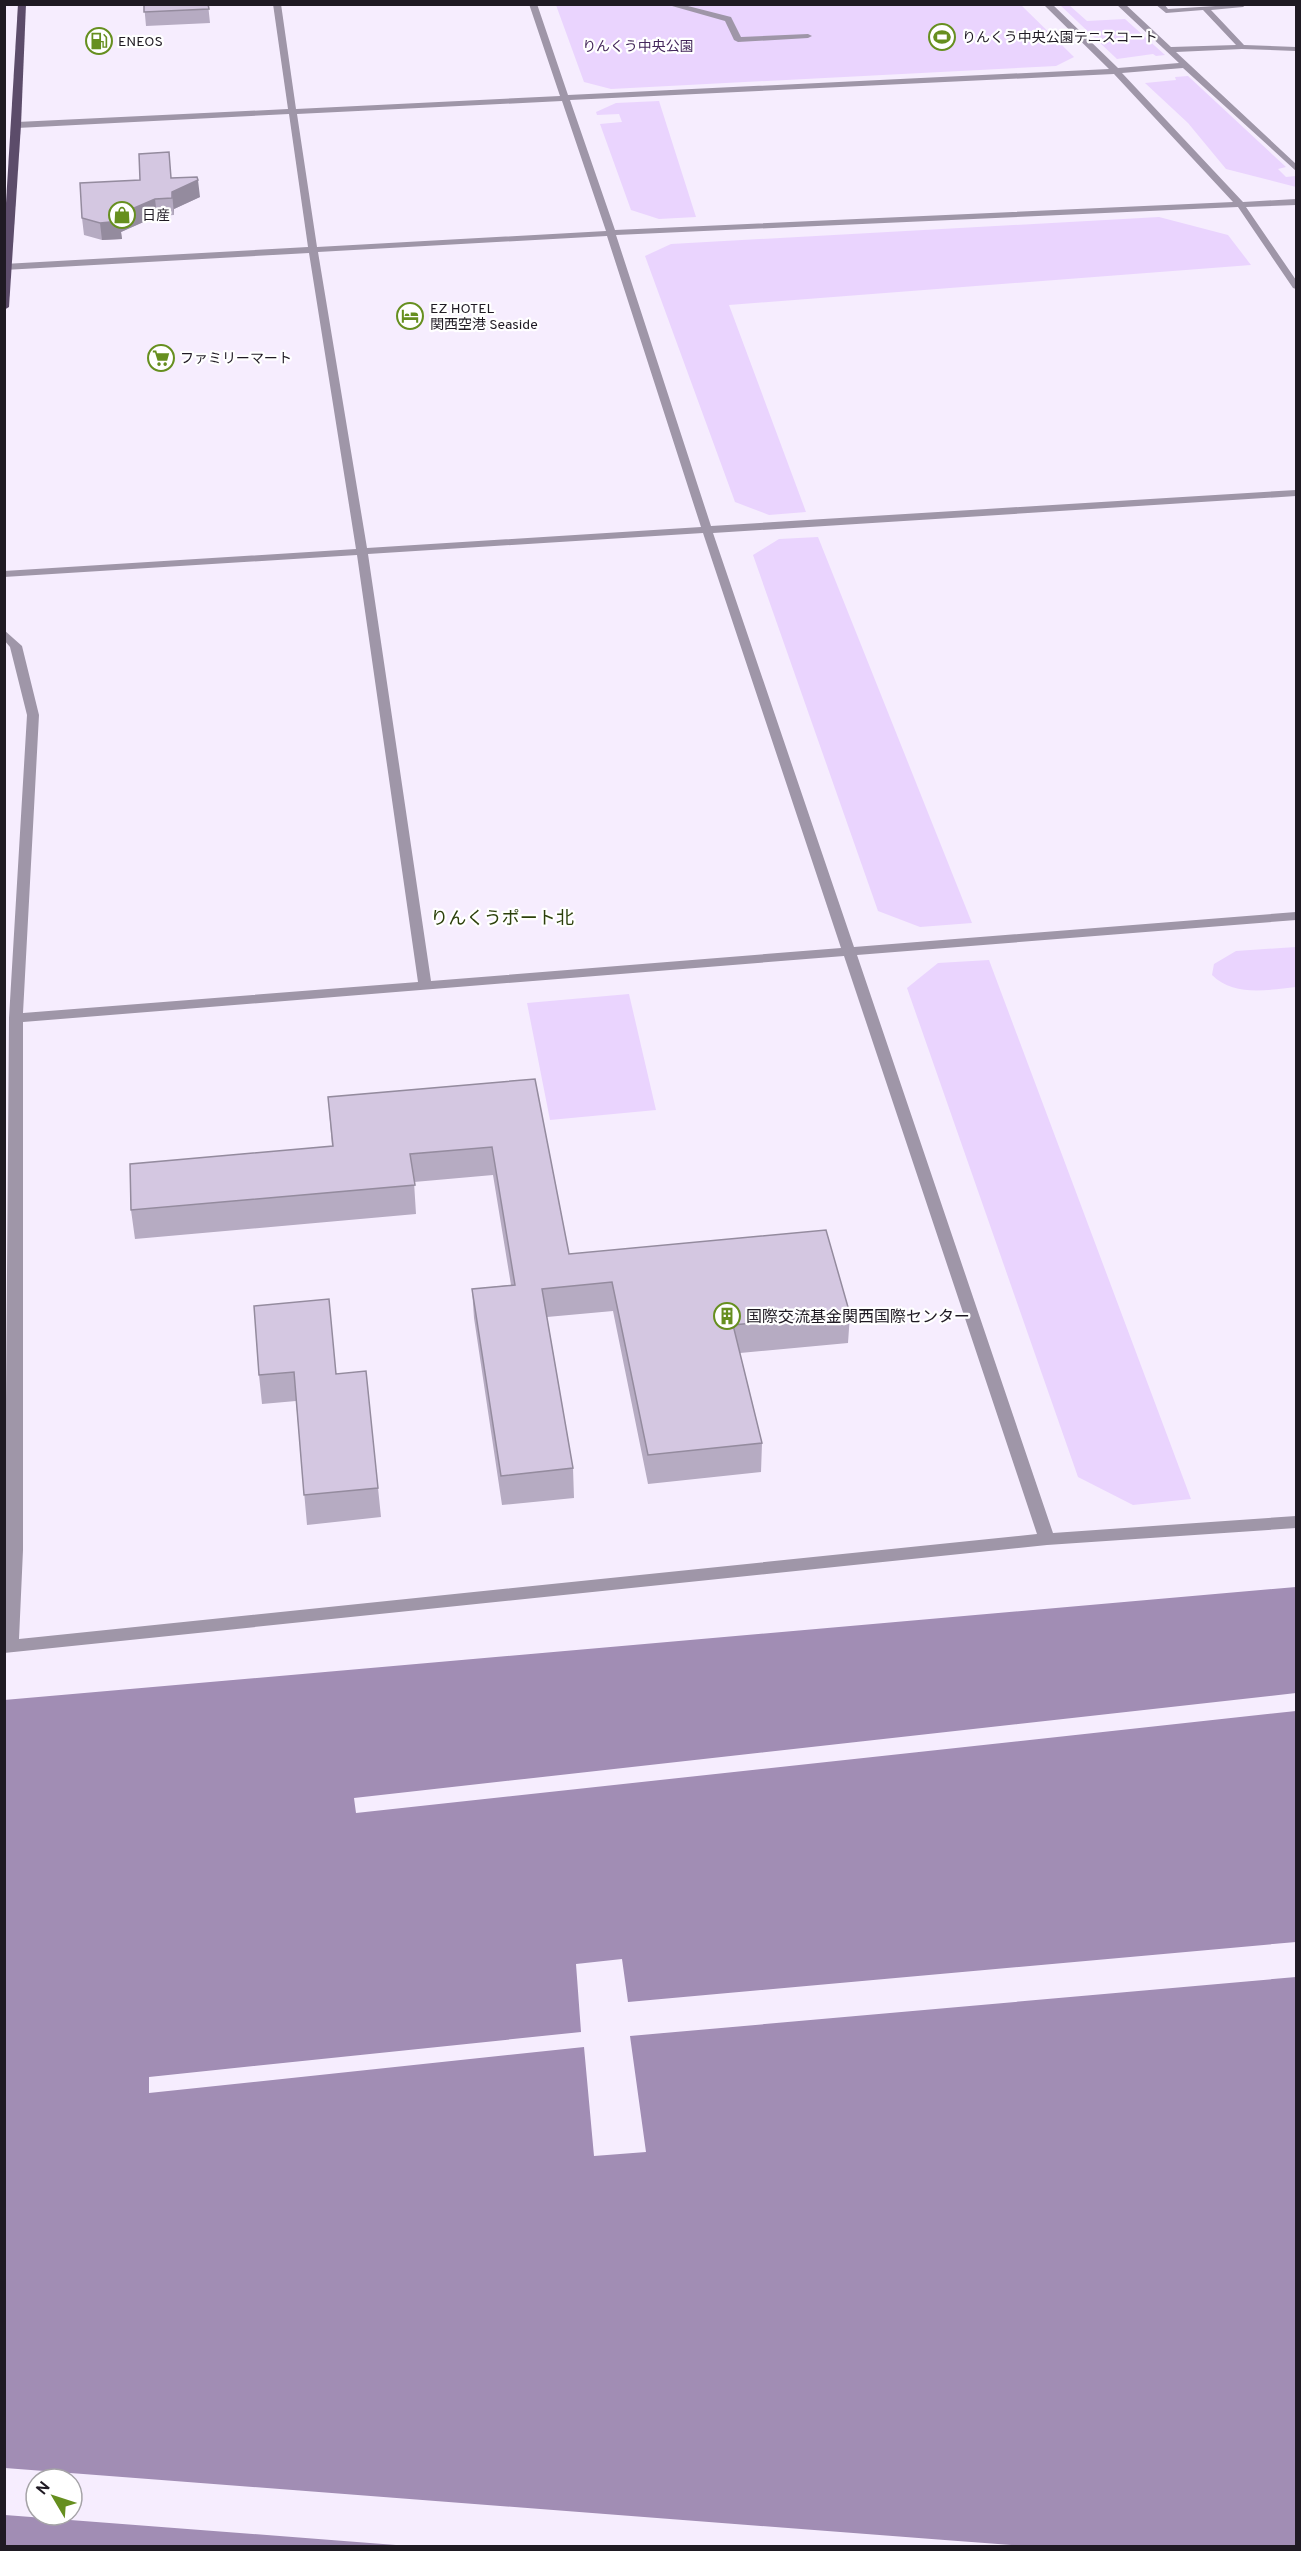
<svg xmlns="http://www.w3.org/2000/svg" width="1301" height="2551" viewBox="0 0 1301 2551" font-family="Overpass,'Noto Sans JP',sans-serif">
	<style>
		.green { fill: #ead4fe }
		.water { fill: #a18db4; fill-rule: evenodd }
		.pier { fill: #f6edfe; fill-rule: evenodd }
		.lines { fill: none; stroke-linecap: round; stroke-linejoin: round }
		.minor { fill: #9f96a8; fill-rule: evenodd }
		.major { fill: #5c4c6a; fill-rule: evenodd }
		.wall { fill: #b6abc2 }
		.shaded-wall { fill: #948b9e }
		.building { fill: #d4c7e1; stroke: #948b9e; stroke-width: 1.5 }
		.labels { text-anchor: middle; stroke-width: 4.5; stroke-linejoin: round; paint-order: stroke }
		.far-poi-label { font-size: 14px; fill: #1f1a23; stroke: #fff; text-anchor: start }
		.far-park-label { font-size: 14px; fill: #44275b; stroke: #fff }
		.poi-label { font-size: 16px; fill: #1f1a23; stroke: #fff; text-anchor: start }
		.neighbourhood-label { font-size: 18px; fill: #2c400b; stroke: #fff }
	</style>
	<rect width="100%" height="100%" fill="#f6edfe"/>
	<!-- green -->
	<path class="green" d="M556 5H1021L1074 57 1056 66 611 89 584 82Z
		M1060 5H1069L1087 21 1125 19 1165 55 1156 56 1153 54 1117 59Z
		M1188 76 1286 167 1278 169 1286 177 1296 176V187L1226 169 1188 123 1145 83 1176 80 1175 77Z
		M659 101 696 217 659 219 631 210 600 124 622 122 619 114 597 115 596 112 616 103Z
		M1159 217 1228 235 1251 265 729 305 806 512 769 515 735 502 645 256 671 244Z
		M818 537 972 923 920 927 878 911 753 555 779 539Z
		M1296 947V987C1268 990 1234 997 1212 975L1214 964 1236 951Z
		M989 960 1191 1499 1133 1505 1078 1477 907 988 938 963Z
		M629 994 656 1110 550 1120 527 1003Z"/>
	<!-- water -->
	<path class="water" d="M1296 1587V2546H5L4 1700ZM36 2479H72V2515H36Z"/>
	<!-- pier -->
	<path class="pier" d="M1296 1693V1711L356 1813 354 1798Z
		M1296 1942V1977L630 2036 646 2152 594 2156 584 2047 149 2093V2077L581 2032 576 1964 622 1959 628 2002Z
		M5 2468 1023 2546H409L5 2515ZM36 2479H72V2515H36Z"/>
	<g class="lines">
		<!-- minor -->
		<path class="minor" d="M273 4H281L296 109 560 96 529 4H537L568 95 1109 69 1043 4H1052L1118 68 1179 63 1116 4H1125L1171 47 1236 45 1203 10 1166 13 1155 4H1164L1168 9 1247 4 1243 7 1211 10 1244 45 1296 47V51L1242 49 1176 52 1296 164V171L1183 68 1122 73 1243 202 1296 199V205L1246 207 1296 280V289L1293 288 1238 207 616 235 711 526 1296 490V496L713 533 854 947 1296 912V920L857 955 1053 1533 1296 1516V1528L1047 1545 4 1653 9 1018 27 715 10 647 4 640V630L22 646 39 715 23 1013 418 982 357 555 4 577V571L356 549 309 253 4 270V264L308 247 289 114 17 128 13 125 17 122 288 109ZM1114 74 1233 202 615 230 570 100ZM562 101 606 231 317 247 297 114ZM607 236 701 527 367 548 318 252ZM703 533 841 948 431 981 368 554ZM844 956 1037 1534 19 1639 23 1550V1022Z
			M665 4H680L731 17 741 37 808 34 812 36 808 38 738 42 734 40 725 21Z"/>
		<!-- major -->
		<path class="major" d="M18 4H26L21 125 9 307 4 310V236Z"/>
	</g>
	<!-- wall -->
	<path class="wall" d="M144 4H208L210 23 146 26Z
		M171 178 200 197 174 209V215L157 216 121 232 122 239 102 240 84 235 82 218Z
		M535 1079 569 1254 850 1314 848 1343 740 1353 762 1443 761 1472 648 1484 613 1311 547 1317 573 1468 574 1498 502 1505 474 1318 472 1289 511 1285 493 1175 414 1182 416 1214 135 1239 131 1210 332 1146 328 1097Z
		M254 1306 336 1374 378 1488 381 1517 307 1525 296 1401 262 1404 259 1375Z"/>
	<!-- shaded-wall -->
	<path class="shaded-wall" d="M198 180 200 197 174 209V215L172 192Z
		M155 199 157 216 121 232 122 239 102 240 100 223Z"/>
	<!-- building -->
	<path class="building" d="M144 4H208L209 9 144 12Z
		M169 152 171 178 197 177 198 180 172 192V198L155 199 118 215 120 221 100 223 82 218 80 183 140 180 139 154Z
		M535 1079 569 1254 826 1230 850 1314 733 1325 762 1443 648 1455 612 1282 542 1289 573 1468 501 1476 472 1289 515 1285 492 1147 410 1154 415 1185 131 1210 130 1164 333 1146 328 1097Z
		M329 1299 336 1374 366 1371 378 1488 304 1495 294 1372 259 1375 254 1306Z"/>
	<!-- icons -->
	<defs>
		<symbol id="stadium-ring" viewBox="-11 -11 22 22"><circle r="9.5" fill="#fff" stroke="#668f1f" stroke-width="1.5"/><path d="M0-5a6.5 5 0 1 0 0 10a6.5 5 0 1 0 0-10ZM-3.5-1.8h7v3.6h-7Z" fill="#668f1f"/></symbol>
		<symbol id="fuel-ring" viewBox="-11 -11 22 22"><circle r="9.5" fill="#fff" stroke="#668f1f" stroke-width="1.5"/><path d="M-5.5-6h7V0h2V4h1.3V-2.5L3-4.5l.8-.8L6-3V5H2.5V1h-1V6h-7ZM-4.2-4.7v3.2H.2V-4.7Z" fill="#668f1f"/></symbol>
		<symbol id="shop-ring" viewBox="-11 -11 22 22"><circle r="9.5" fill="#fff" stroke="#668f1f" stroke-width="1.5"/><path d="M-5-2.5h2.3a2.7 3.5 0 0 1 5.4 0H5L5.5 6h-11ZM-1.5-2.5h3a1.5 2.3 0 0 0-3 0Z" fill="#668f1f"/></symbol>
		<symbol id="hotel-ring" viewBox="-11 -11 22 22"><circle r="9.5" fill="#fff" stroke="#668f1f" stroke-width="1.5"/><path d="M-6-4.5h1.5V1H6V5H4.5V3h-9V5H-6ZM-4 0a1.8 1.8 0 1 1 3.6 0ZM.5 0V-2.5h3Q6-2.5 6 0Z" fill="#668f1f"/></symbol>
		<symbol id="supermarket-ring" viewBox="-11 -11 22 22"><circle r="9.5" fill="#fff" stroke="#668f1f" stroke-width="1.5"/><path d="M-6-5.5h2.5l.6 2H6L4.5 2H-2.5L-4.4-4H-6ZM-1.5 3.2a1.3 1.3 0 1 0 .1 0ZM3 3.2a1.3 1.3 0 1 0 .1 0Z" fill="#668f1f"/></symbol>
		<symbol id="building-ring" viewBox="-11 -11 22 22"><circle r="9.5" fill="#fff" stroke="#668f1f" stroke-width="1.5"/><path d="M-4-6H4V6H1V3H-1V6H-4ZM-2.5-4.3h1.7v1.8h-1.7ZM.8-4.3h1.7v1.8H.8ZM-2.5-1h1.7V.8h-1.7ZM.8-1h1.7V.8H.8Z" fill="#668f1f"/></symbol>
	</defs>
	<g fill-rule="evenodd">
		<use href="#stadium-ring" x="927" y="22" width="30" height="30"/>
		<use href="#fuel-ring" x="84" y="26" width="30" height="30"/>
		<use href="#shop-ring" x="107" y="200" width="30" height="30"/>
		<use href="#hotel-ring" x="395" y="301" width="30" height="30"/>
		<use href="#supermarket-ring" x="146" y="343" width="30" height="30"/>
		<use href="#building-ring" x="712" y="1301" width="30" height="30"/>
	</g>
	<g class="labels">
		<!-- far-poi labels -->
		<g class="far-poi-label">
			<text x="962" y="42">りんくう中央公園テニスコート</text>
			<text x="118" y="46">ENEOS</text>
			<text x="142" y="220">日産</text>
			<text x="430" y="313">EZ HOTEL<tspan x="430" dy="16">関西空港 Seaside</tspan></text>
			<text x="180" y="363">ファミリーマート</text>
		</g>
		<!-- far-park labels -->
		<g class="far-park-label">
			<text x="638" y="51">りんくう中央公園</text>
		</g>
		<!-- poi labels -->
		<g class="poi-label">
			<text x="746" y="1322">国際交流基金関西国際センター</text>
		</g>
		<!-- neighbourhood labels -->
		<g class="neighbourhood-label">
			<text x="502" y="924">りんくうポート北</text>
		</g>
	</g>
	<!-- border -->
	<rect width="1301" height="2551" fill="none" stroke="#1f1a23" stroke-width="12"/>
	<!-- north arrow -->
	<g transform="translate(54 2497) rotate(309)"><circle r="28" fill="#ffffff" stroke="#a5a3a7" stroke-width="1.5"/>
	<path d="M0-4.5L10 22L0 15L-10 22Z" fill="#668f1f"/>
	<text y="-9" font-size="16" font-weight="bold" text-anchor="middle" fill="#1f1a23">N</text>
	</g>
</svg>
